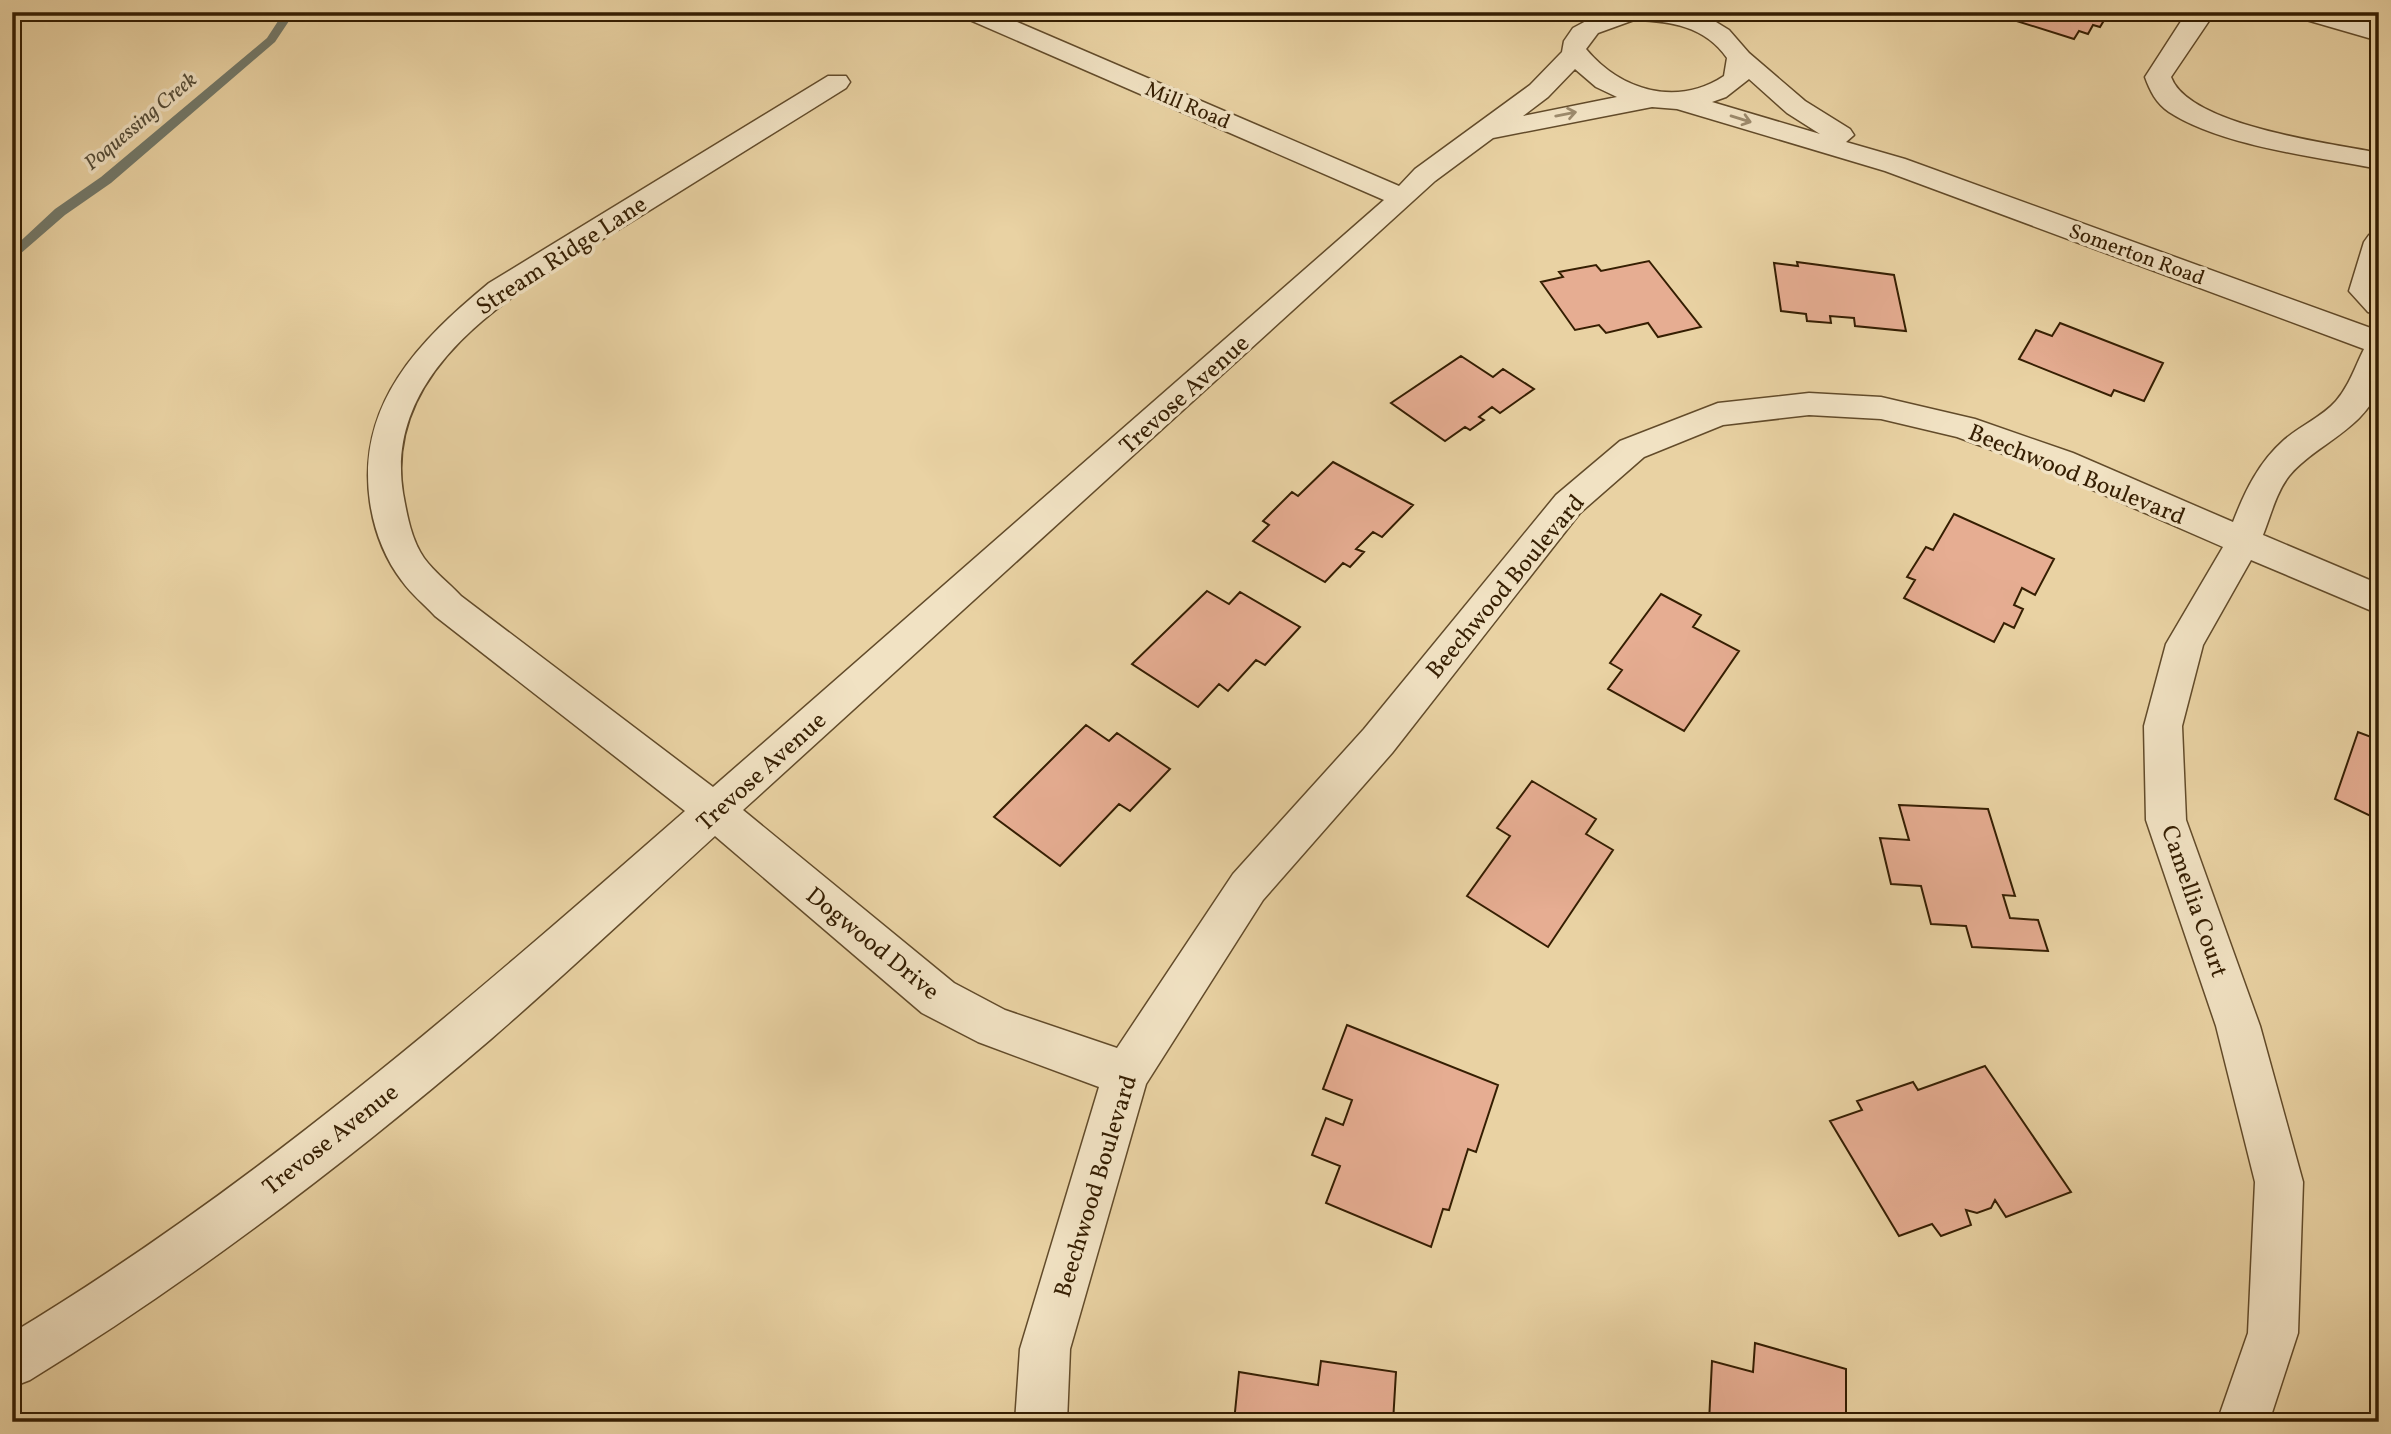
<svg xmlns="http://www.w3.org/2000/svg" width="2391" height="1434" viewBox="0 0 2391 1434" font-family="Vollkorn,serif">
	<style>
		.lines { fill: none; stroke-linecap: round; stroke-linejoin: round }
		.stream { fill: #73796a; fill-rule: evenodd }
		.building { fill: #e6ad92; stroke: #351e02; stroke-width: 2 }
		.minor-casing { stroke: #624b2a; stroke-width: 3 }
		.minor { fill: #f1e2c3; fill-rule: evenodd }
		.oneway { stroke: #9c8a6c }
		.labels { text-anchor: middle; stroke-width: 7; stroke-linejoin: round; paint-order: stroke }
		.far-street-label { font-size: 21px; fill: #351e02; stroke: #f1e2c3 }
		.far-water-label { font-size: 21px; font-style: italic; fill: #544b36; stroke: #f1e2c3 }
		.street-label { font-size: 24px; fill: #351e02; stroke: #f1e2c3 }
	</style>
	<rect width="100%" height="100%" fill="#e9d2a3"/>
	<filter id="stains"><feTurbulence type="fractalNoise" baseFrequency=".00286" numOctaves="4"/><feColorMatrix values="0 0 0 0 .2 0 0 0 0 .09 0 0 0 0 .02 0 0 0 .5 -.17"/></filter>
	<radialGradient id="worn" r=".72"><stop offset=".6" stop-color="#630" stop-opacity="0"/><stop offset="1" stop-color="#630" stop-opacity=".3"/></radialGradient>
	<g class="lines">
		<!-- stream -->
		<path class="stream" d="M284 12H295L275 42 111 183 65 215 12 261V249L55 209 101 177 267 38Z"/>
	</g>
	<!-- building -->
	<path class="building" d="M1988 12H2109L2100 27 2093 25 2088 34 2079 31 2074 39Z
		M1649 261 1701 327 1658 337 1648 323 1606 333 1599 325 1575 330 1541 282 1563 277 1559 272 1596 265 1601 271Z
		M1797 262 1894 275 1906 331 1855 326 1854 318 1830 316 1831 323 1807 321 1806 314 1781 311 1774 263 1798 266Z
		M2060 323 2163 363 2144 401 2114 390 2111 396 2019 359 2036 330 2052 336Z
		M1461 356 1493 377 1503 369 1534 389 1500 413 1492 407 1479 417 1484 420 1470 430 1465 427 1445 441 1391 403Z
		M1333 462 1413 505 1382 537 1373 532 1356 549 1364 552 1350 567 1343 563 1325 582 1253 541 1269 525 1263 521 1292 492 1298 496Z
		M1954 514 2054 559 2035 595 2022 588 2014 605 2023 609 2014 628 2004 623 1994 642 1904 598 1915 580 1907 577 1926 547 1933 550Z
		M1207 591 1229 604 1240 592 1300 627 1265 665 1256 660 1228 691 1219 684 1198 707 1132 664Z
		M1661 594 1701 615 1693 627 1739 651 1684 731 1608 689 1622 670 1610 663Z
		M2379 714V820L2335 799 2358 732 2371 737Z
		M1086 725 1109 741 1117 733 1170 769 1130 811 1119 804 1060 866 994 817Z
		M1532 781 1596 819 1586 834 1613 850 1548 947 1467 896 1510 836 1497 828Z
		M1899 805 1988 809 2015 896 2003 895 2010 918 2038 920 2048 951 1972 947 1966 926 1931 924 1921 886 1891 884 1880 838 1909 840Z
		M1347 1025 1498 1085 1476 1152 1468 1149 1449 1210 1443 1209 1431 1247 1326 1203 1340 1166 1312 1155 1326 1118 1343 1125 1352 1100 1323 1089Z
		M1985 1066 2071 1192 2006 1217 1995 1200 1991 1208 1977 1213 1966 1210 1971 1225 1941 1236 1932 1224 1899 1236 1830 1121 1862 1110 1857 1101 1913 1082 1918 1090Z
		M1755 1343 1846 1369V1422H1709L1712 1361 1753 1372Z
		M1321 1361 1396 1372 1393 1422H1234L1239 1372 1318 1385Z"/>
	<g class="lines">
		<defs>
			<path id="minor" d="M960 12H994L1399 186 1415 169 1530 85 1562 52 1564 41 1573 28 1603 12H1689L1716 22 1729 30 1749 53 1805 101 1850 129 1854 135 1846 142 1905 159 2379 331C2379 348 2382 369 2379 385 2369 427 2314 445 2289 476 2276 493 2271 515 2263 535L2379 584V614L2251 560 2203 645 2182 726 2186 820 2260 1026 2303 1182 2298 1333 2269 1422H2217L2248 1333 2255 1182 2216 1026 2146 820 2144 726 2166 644 2223 547 2049 471 1957 437 1881 419 1809 415 1723 425 1644 457 1580 513 1392 753 1263 900 1146 1084 1070 1349 1067 1422H1015L1020 1349 1099 1087 978 1042 922 1013 715 836C640 904 567 973 491 1039 346 1163 193 1280 30 1380L12 1387V1333C256 1186 471 998 685 811L435 616C424 604 411 594 402 581 385 559 374 530 370 502 356 404 419 341 489 283L828 76H846L850 82 846 88C777 131 708 174 639 217 543 277 381 355 403 493 407 515 411 539 424 558 434 572 449 583 461 596L713 787 1384 200 963 17ZM1634 20C1670 21 1705 26 1727 58L1724 76C1677 107 1621 91 1586 49L1598 33ZM1575 69 1596 87 1617 97 1523 116 1548 97ZM1749 79 1787 113 1820 134 1712 102 1726 97ZM1652 107 1677 109 1885 171 2364 349C2355 367 2349 386 2336 401 2322 417 2300 426 2284 440 2259 462 2245 491 2233 522L2073 453 1975 419 1881 397 1809 393 1718 403 1620 441 1556 495 1364 729 1233 874 1117 1048 1005 1010 954 983 743 810 1435 181 1493 138Z
				M2187 12H2215L2171 77C2189 126 2330 143 2379 153V169C2317 157 2221 146 2169 112 2156 103 2150 91 2145 77Z
				M2293 12H2333L2379 25V41L2296 17Z
				M2379 233V315L2368 312 2349 291 2364 242 2369 235Z"/>
		</defs>
		<!-- minor casing -->
		<use href="#minor" class="minor-casing"/>
		<!-- minor -->
		<use href="#minor" class="minor"/>
	</g>
	<!-- one-way arrows -->
	<defs><path id="oneway-shaft" d="M-6 0H5M1.5-3L5.5 0L1.5 3" fill="none" stroke-width="1.6" stroke-linecap="round" stroke-linejoin="round" transform="scale(1.75)"/></defs>
	<g class="oneway">
		<use href="#oneway-shaft" transform="translate(1566 114) rotate(-11)"/>
		<use href="#oneway-shaft" transform="translate(1741 119) rotate(17)"/>
	</g>
	<g class="labels">
		<!-- far-street labels -->
		<g class="far-street-label">
			<text transform="translate(1188 105) rotate(23)" y="7">Mill Road</text>
			<text transform="translate(2137 254) rotate(20)" y="7">Somerton Road</text>
		</g>
		<!-- far-water labels -->
		<g class="far-water-label">
			<text transform="translate(140 121) rotate(-40)" y="7">Poquessing Creek</text>
		</g>
		<!-- street labels -->
		<g class="street-label">
			<text transform="translate(561 255) rotate(-33)" y="8">Stream Ridge Lane</text>
			<text transform="translate(1184 394) rotate(-42)" y="8">Trevose Avenue</text>
			<text transform="translate(2077 474) rotate(22)" y="8">Beechwood Boulevard</text>
			<text transform="translate(1505 586) rotate(-50)" y="8">Beechwood Boulevard</text>
			<text transform="translate(761 771) rotate(-42)" y="8">Trevose Avenue</text>
			<text transform="translate(2195 901) rotate(71)" y="8">Camellia Court</text>
			<text transform="translate(873 943) rotate(39)" y="8">Dogwood Drive</text>
			<text transform="translate(330 1139) rotate(-38)" y="8">Trevose Avenue</text>
			<text transform="translate(1095 1186) rotate(-73)" y="8">Beechwood Boulevard</text>
		</g>
	</g>
	<!-- margin -->
	<rect width="2391" height="1434" fill="none" stroke="#e9d2a3" stroke-width="42"/>
	<rect x="14" y="14" width="2363" height="1406" fill="none" stroke="#351e02" stroke-width="3.5"/>
	<rect x="21" y="21" width="2349" height="1392" fill="none" stroke="#351e02" stroke-width="2"/>
	<rect width="100%" height="100%" filter="url(#stains)"/>
	<rect width="100%" height="100%" fill="url(#worn)"/>
</svg>
